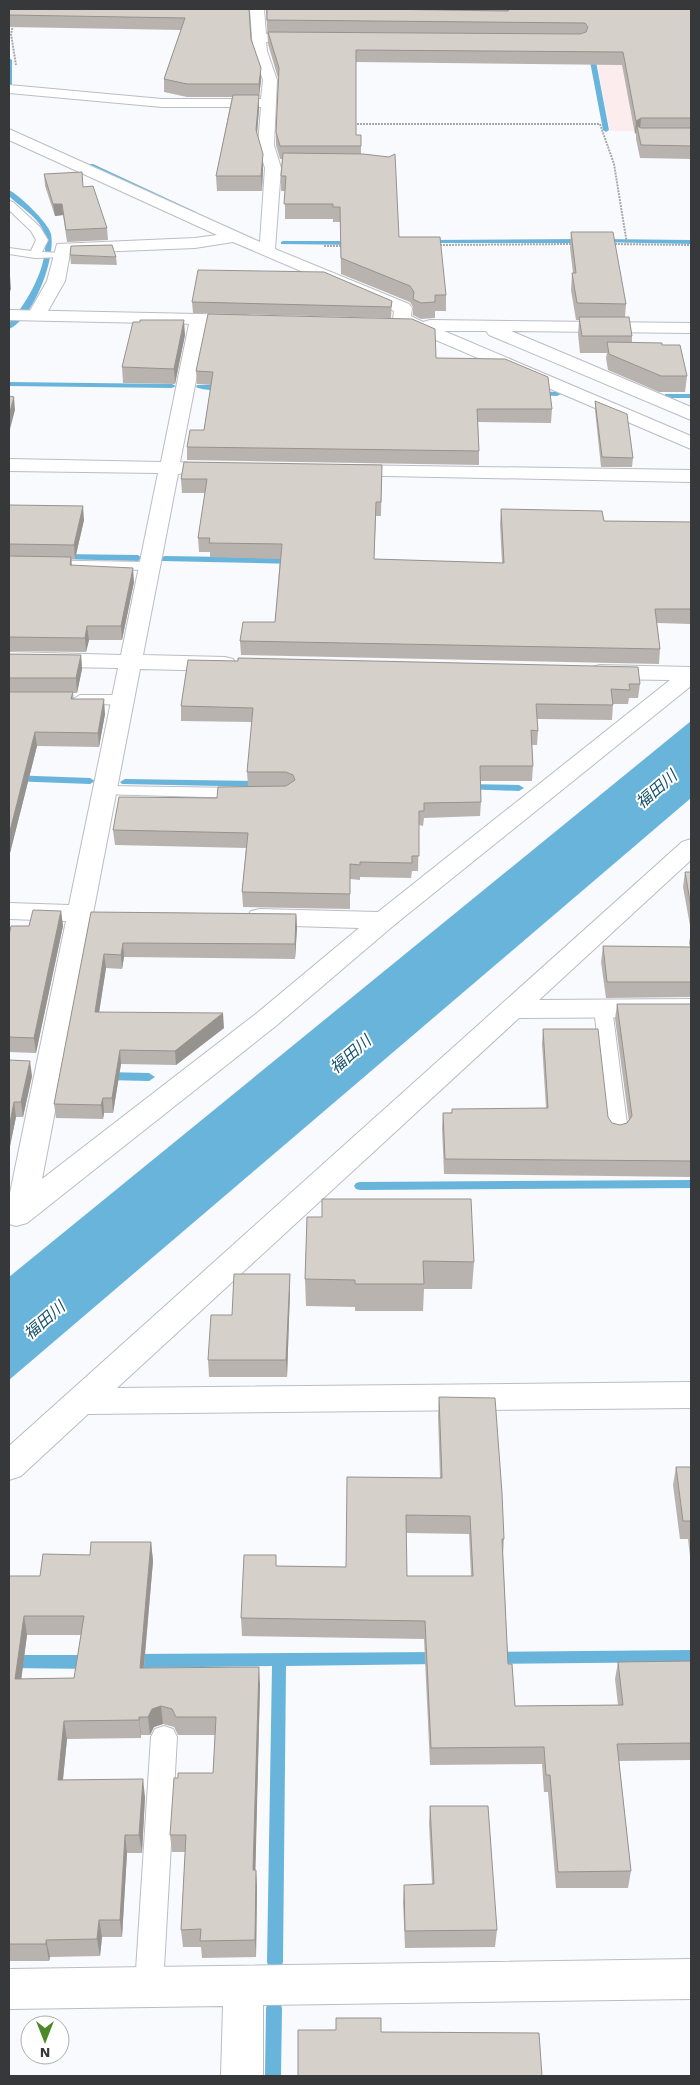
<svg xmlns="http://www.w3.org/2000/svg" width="700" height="2085" viewBox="0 0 700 2085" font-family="'Work Sans','Noto Sans JP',sans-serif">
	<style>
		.industrial { fill: #fceced }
		.water { fill: #69b4db }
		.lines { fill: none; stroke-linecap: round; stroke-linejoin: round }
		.stream { fill: #69b4db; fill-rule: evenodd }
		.service-casing { stroke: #babdc3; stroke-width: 2 }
		.minor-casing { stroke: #babdc3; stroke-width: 2 }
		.tertiary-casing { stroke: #babdc3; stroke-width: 2 }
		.path { stroke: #a8a9ad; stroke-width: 2; stroke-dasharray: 2 1; stroke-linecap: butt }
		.service { fill: #fff; fill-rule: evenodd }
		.minor { fill: #fff; fill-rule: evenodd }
		.tertiary { fill: #fff; fill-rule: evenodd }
		.wall { fill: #b8b3af; fill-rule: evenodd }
		.shaded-wall { fill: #96928e }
		.building { fill: #d6d0cb; stroke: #96928e; fill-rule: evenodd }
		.labels { text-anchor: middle; stroke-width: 4; stroke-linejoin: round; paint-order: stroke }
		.water-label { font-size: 16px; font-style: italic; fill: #16526d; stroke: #fff }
	</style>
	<rect width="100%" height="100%" fill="#f9fafe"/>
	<!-- industrial -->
	<path class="industrial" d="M691 15V132L610 131 597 63Z"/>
	<!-- water -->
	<path class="water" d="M691 721V798L9 1380V1277Z"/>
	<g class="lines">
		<!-- stream -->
		<path class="stream" d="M591 49 594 51 609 130 606 132 603 130 588 51Z
			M9 58 12 60V88L9 90Z
			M89 164H93L196 212 191 213 89 166Z
			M9 190C19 195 48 222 51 234 56 259 33 319 9 329V323C27 304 55 256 42 228 35 215 19 206 9 196Z
			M600 239 691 240V244L598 242 597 241Z
			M427 240 584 239 587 241 584 243H425L424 242Z
			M283 241H356L359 243 356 245 281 244V242Z
			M9 382 172 384 176 386 172 388 9 386Z
			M197 385H225L229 387C222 391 203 391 196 387Z
			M533 391 557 392 561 394 557 396 536 395H533Z
			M665 394H691V398H665Z
			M60 554 138 555 142 558 138 561 57 559 56 557Z
			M165 556 296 558 300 561 296 564 162 561V557Z
			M9 775 90 778 95 781 90 784 9 781Z
			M125 779 262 781 267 784 262 787 122 784 120 782Z
			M465 784 519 785 524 788 519 791 462 789 460 787 462 785Z
			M105 1072 149 1073 155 1077 149 1081 105 1080 99 1076Z
			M691 1180V1188L360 1190 356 1189 354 1186 356 1183 360 1182Z
			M691 1650V1662L493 1664 488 1663 486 1658 488 1653 493 1652Z
			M439 1652 444 1653 446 1658 444 1663 439 1664 286 1666 283 1962 281 1968 275 1970 269 1968 267 1962 272 1666 130 1668 125 1666 123 1661 125 1656 130 1654Z
			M92 1655 97 1657 99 1662 97 1667 92 1669 9 1668V1655Z
			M274 2000 280 2002 282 2008 281 2076H265L266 2008 268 2002Z"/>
		<defs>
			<path id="service" d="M9 201 13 202 40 227 48 240 42 252 66 253V257L35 258 9 254V248L31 251 36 240 31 231 9 210Z
				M9 560 151 562 158 566 151 570 9 568Z
				M80 695H124L132 700 124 705 74 703 72 700Z
				M106 786 242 788 248 790 250 793 248 796 242 798 100 794 98 791 100 788Z
				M603 1002 610 1004 612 1008 628 1132 625 1137 618 1139 611 1137 608 1132 594 1008 596 1004Z
				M164 1726 173 1729 177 1737 163 1986 159 1996 149 2000 139 1996 135 1986 151 1737 155 1729Z"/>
			<path id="minor" d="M250 9H264L266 34H305L312 38 305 42H266L267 51 277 80 274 145 281 168 275 249 409 304 412 308 411 316 423 322 430 320 691 323V333L511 331 691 407V420L489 335 486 331H444L691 436V449L396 323 393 319 394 311 233 242 195 248 70 253 65 281 45 316 42 320H30L27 316 47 281 57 244 195 238 217 235 9 140V129L260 242 265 168 258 145 261 107H162L9 93V85L162 99H261L263 80 253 51Z
				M199 314 205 315 208 319 180 462 194 464 197 468 194 472 178 474 143 655 225 657 233 659 236 664 233 669 225 671 140 669 42 1179 257 1013 359 928 260 925 251 923 247 917 251 911 260 909 378 912 670 680 600 679 592 677 589 672 592 667 600 665 691 667V686L393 926 277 1025 27 1223 16 1226 9 1224V1198L66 921 9 919V903L69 905 118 668 9 666V652L121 655 158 473 9 471V459L161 462 190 319 193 315Z
				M345 465 691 470V482L338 475 335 471 338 467Z
				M691 839V860L539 1000 691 999V1017L519 1018 117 1388 691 1382V1408L88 1414 21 1476 9 1480V1446L682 842Z
				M691 1959V1999L263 2005V2076H221L223 2006 9 2009V1969Z"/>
			<path id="tertiary" d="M9 310 245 315 251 316 254 320 251 324 245 325 9 320Z"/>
		</defs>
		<!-- service casing -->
		<use href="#service" class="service-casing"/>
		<!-- minor casing -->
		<use href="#minor" class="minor-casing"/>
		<!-- tertiary casing -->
		<use href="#tertiary" class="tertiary-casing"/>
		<!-- path -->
		<path class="path" d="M13 25 11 34 16 65
			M354 124H600L614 164 627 244
			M612 244 691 245
			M437 245 573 244
			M324 246H343"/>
		<!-- service -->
		<use href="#service" class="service"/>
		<!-- minor -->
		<use href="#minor" class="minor"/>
		<!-- tertiary -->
		<use href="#tertiary" class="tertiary"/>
	</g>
	<!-- wall -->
	<path class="wall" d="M9 9H249L251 39 261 68V80L259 97V109L257 135 263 168 262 191H217L216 176 232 97H187L164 92V79L181 30 9 27Z
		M265 9H691V159L640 158 636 139V133L635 134 622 65 356 62V135H361V154L399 237 446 295V311H435V318L421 319 413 315V307L410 302 341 274 340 222H333V219H285V191H281V176L282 159H280L276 145V132L278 78 268 44 266 10Z
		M44 174 83 187 107 228 108 240 67 242 63 215 55 216 45 186Z
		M571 232 626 304 625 317 632 336V342L662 345 687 376 685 392H659L608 370 606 358 607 353H580L578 334 579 320H576L571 290 572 273H573L570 248Z
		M70 255 116 257 117 265 71 264Z
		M392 301 391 318 193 313 192 302Z
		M185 335 175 384 123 383 122 367Z
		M436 358 552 409 551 423 478 422 479 451V465L187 460V447L204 430 211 385 197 384 196 371Z
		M595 401 633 458 632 467H601L595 410Z
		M382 465 381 516H376L374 559 502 563 500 524 501 509 604 521 691 522V624L657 623 660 649 659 664 241 655 240 641 275 622 280 559 210 557V552H199L198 538 205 493H182L181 479Z
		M9 505 84 520 75 559H72V565L134 582 122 640H89L86 652 9 651Z
		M9 654 81 655 82 669 77 693H73L74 699 105 714 99 747 37 746 9 857Z
		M188 660 640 684 638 698H629L628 704H613L612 720 537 719 538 731 537 745H532L533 766 532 781H481V802L480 816 424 818 423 826 419 825 418 871H412L411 878 360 877V880L350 879V909L243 907 242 892 246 848 115 845 113 830 217 798 248 786 247 772 252 722 181 721V706Z
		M685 872H691V997L606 998 601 962 603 946 690 947 689 943 691 931 683 887Z
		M61 911 63 926 36 1053 9 1052V935Z
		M91 912 296 914 297 928 295 959 124 957 122 969 106 968 99 1012 224 1028 176 1065 121 1064 113 1113H104L103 1119 56 1118 54 1104Z
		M617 1004H691V1177L444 1174 442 1128 443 1113 546 1108 542 1044 543 1029 612 1123 620 1125 627 1123 629 1122 615 1019Z
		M9 1060 32 1076 23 1117H16L10 1146H9Z
		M307 1217 474 1262 472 1289H424L423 1311H355V1307L306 1306 305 1279Z
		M290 1274V1291L287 1377H209L208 1360 232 1315Z
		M439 1397 504 1539 503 1554 508 1664 515 1706 618 1705 615 1679 618 1662 691 1661V1760L619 1761 631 1871 628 1888H556L548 1792H544L542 1764 430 1765 424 1639 242 1636 241 1618 277 1566 346 1567 440 1478 438 1415ZM406 1533 469 1534 471 1576H407Z
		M676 1467H691V1565L688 1539H680L673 1485Z
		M151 1542 153 1561 144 1668 260 1685 255 1870H256L257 1888 256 1957 202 1958 201 1947H183L181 1930 185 1852H172L170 1835 178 1778 213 1773 215 1735H178L174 1727 163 1724 154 1727 150 1735H141V1738L67 1739 63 1780 145 1797 142 1853H127L122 1937H102L100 1956 50 1957 49 1961H9V1576H40L90 1555ZM27 1635H81L74 1678 21 1679Z
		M430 1806 497 1930 495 1947 405 1948 403 1902 404 1885 432 1884 429 1823Z"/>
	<!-- shaded-wall -->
	<path class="shaded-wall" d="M261 68V80L259 97V84Z
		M259 95V109L256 145V130Z
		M641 118 640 131 637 126 636 133 635 134 636 121Z
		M263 154V168L262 191 261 176Z
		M53 204H62L63 215 55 216Z
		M10 276 11 289 9 294V278Z
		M184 320 185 335 175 384 174 369Z
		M14 397 15 410 9 433V415Z
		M83 506 84 520 75 559 74 545Z
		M133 568 134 582 122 640 121 626Z
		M87 626 89 640 86 652 85 638Z
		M81 655 82 669 77 693 76 678Z
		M104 699 105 714 99 747 98 733Z
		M35 732 37 746 9 857V835Z
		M61 911 63 926 36 1053 34 1038Z
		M296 914 297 928 295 959V944Z
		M123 943 124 957 122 969 121 955Z
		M104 954 106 968 97 1026 95 1012Z
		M223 1013 224 1028 176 1065 175 1051Z
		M120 1050 121 1064 113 1113 112 1098Z
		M30 1061 32 1076 23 1117 21 1102Z
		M103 1098 104 1113 103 1119 101 1105Z
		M14 1102 16 1117 10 1146 9 1135V1128Z
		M290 1274V1291L287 1377 286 1360Z
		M151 1542 153 1561 142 1686 140 1668Z
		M24 1616 27 1635 19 1697 15 1679Z
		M259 1667 260 1685 255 1888 253 1870Z
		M161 1706 163 1724 154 1727 150 1735 148 1717 152 1709Z
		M139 1717 141 1735V1738L139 1720Z
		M64 1721 67 1739 61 1798 58 1780Z
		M143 1779 145 1797 142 1853 139 1835Z
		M125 1835 127 1853 122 1937 120 1920Z
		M256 1870 257 1888 256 1957 255 1940Z
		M99 1920 102 1937 100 1956 97 1939Z
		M46 1940 50 1957 49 1961 46 1944Z"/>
	<!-- building -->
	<path class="building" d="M9 9H249L251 39 261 68 259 84H187L164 79 185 18 9 15Z
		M267 9H375L508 11 510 9H691V118H641L636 121 623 52 356 50V135H361V146H280L276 132 279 68 268 32 580 34 586 32 588 27 585 23 267 20Z
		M233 95H259L256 130 263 154 261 176H216Z
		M637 126 641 128H691V146L641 145Z
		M283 153 363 154 389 157 395 154 399 237H440L446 295H435V302L421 303 413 299 414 292 410 286 341 258 340 207H333V204H284L286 176H281Z
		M82 172 83 187 93 186 107 228 66 230 62 204H53L44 174Z
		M571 232H613L626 304 577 303 572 273H576Z
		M112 245 116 257 70 255 71 246Z
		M198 270 324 272 392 301 391 307 192 302Z
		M208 314 412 319 435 329 436 358 505 359 548 377 552 409H477L479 451 187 447 190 430H204L213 372 196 371Z
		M579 317H629L632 336H582Z
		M140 320H184L174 369 122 367 133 322H140Z
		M607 342 662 343V345H680L687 376H661L609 354Z
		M9 396 14 397 9 415Z
		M595 401 627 414 633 458 602 457Z
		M184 462 382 465 381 502H376L374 559 504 563 501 509 602 511 604 521 691 522V609H655L660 649 240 641 243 622H275L282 544 209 543 210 538H198L207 479H181Z
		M9 505 83 506 74 545 9 544Z
		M9 556 71 557 70 565 133 568 121 626H87L85 638 9 637Z
		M9 654 81 655 76 678H9Z
		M238 658 638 667 640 684H629L630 690 611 689 613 705 536 704 538 731 531 730 533 766H480L481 802 424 803V811H419V856H412V863L360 862V865L350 864V894L242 892 248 833 113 830 119 797 217 798 218 787 286 786 295 780 293 775 286 772H247L253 708 181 706 188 660 238 661Z
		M9 692H73L71 699H104L98 733 35 732 9 835Z
		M685 872H691V907Z
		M33 910 61 911 34 1038 9 1037V935L11 926H29Z
		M91 912 296 914 295 944 123 943 121 955 104 954 95 1012 223 1013 175 1051 120 1050 112 1098H103L101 1105 54 1104Z
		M603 946 691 947V982H607Z
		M617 1004H691V1161L445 1159 443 1113H452V1109L548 1108 543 1029H598L608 1117 612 1123 620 1125 627 1123 632 1116Z
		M9 1060 30 1061 21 1102H14L9 1128Z
		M322 1199H471L474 1262 423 1261 424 1284H355V1280L305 1279 307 1217H322Z
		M234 1274H290L286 1360H208L211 1315H232Z
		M439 1397 495 1398 502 1493 504 1539H502L508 1664H512L515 1706 623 1705 618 1662 691 1661V1743L617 1744 631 1871 558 1872 550 1775H546L544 1747 431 1748 425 1621 241 1618 244 1555H276V1566L346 1567 347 1477 442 1478ZM406 1515 470 1516 473 1576H407Z
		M676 1467H691V1522V1521H683Z
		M91 1542H151L140 1668 259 1667 253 1870H256L255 1940 200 1941 201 1929 181 1930 186 1835H170L174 1778H178V1773H213L216 1717H176L172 1709 161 1706 152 1709 148 1717H139V1720L64 1721 58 1780 143 1779 139 1835H125L120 1920H99L97 1939 46 1940V1944H9V1576H40L43 1554 90 1555ZM24 1616H84L74 1678 15 1679Z
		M430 1806H488L497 1930 405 1931 404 1885 434 1884Z
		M336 2018H381V2032L539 2033 542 2076H298V2030H336Z"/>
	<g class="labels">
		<!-- water labels -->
		<g class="water-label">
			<text transform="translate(656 789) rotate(-41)" y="6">福田川</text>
			<text transform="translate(350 1054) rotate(-41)" y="6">福田川</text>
			<text transform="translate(44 1320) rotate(-41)" y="6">福田川</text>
		</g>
	</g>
	<!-- border -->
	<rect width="700" height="2085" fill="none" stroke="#36383a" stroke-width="20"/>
	<!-- north arrow -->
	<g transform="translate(45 2040) rotate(180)"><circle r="24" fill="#ffffff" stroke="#afafb0"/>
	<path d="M0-4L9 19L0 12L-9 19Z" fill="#4c8826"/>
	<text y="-8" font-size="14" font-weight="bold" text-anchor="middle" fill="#36383a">N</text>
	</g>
</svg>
